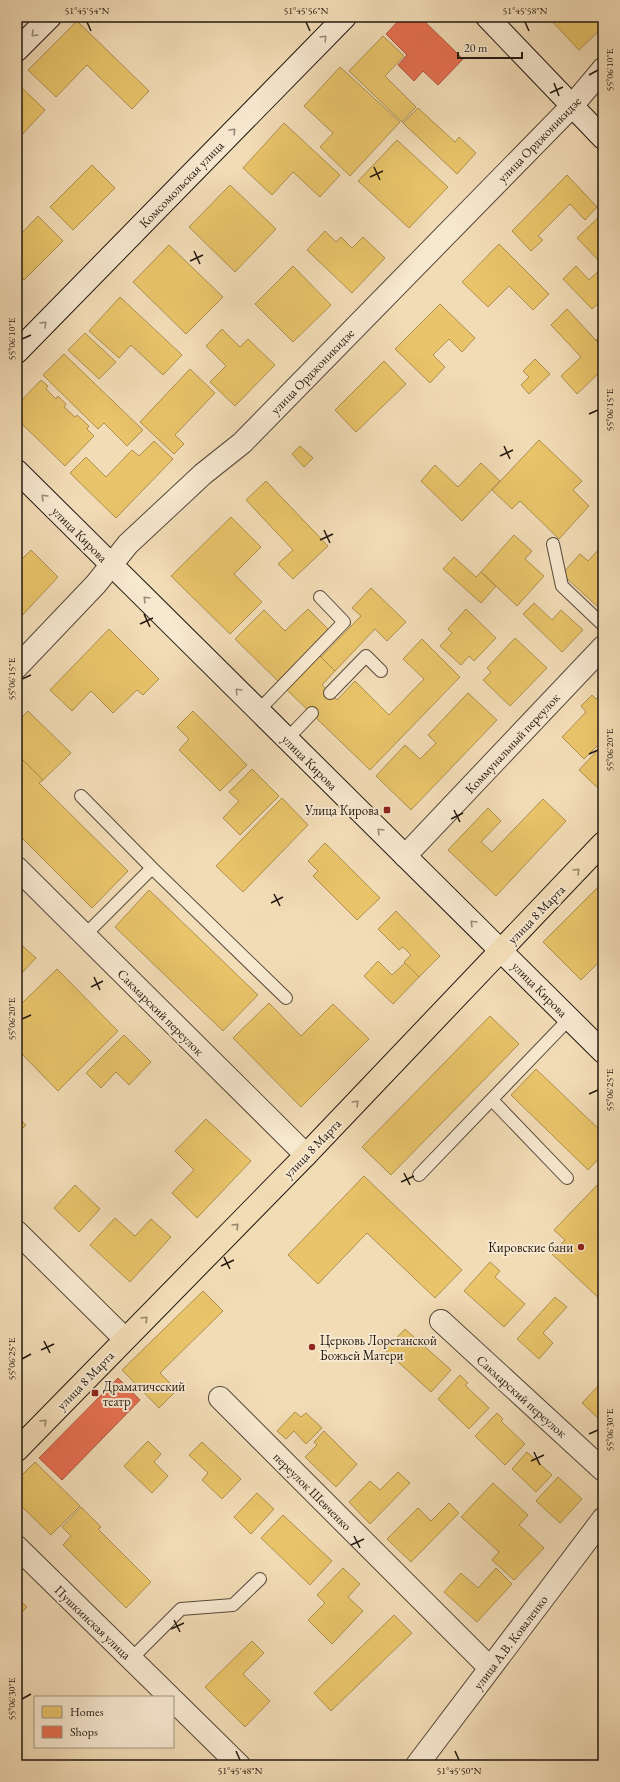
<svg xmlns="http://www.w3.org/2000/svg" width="620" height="1782" viewBox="0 0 620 1782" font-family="'EB Garamond',serif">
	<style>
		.homes { fill: #e9c46a; stroke: #ad904f }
		.shops { fill: #e76f51; stroke: #ac553e }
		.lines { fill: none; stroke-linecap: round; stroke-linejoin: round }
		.service-casing { stroke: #56493a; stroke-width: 14 }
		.minor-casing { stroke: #56493a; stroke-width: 24 }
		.secondary-casing { stroke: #221810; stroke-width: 24 }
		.primary-casing { stroke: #221810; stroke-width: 24 }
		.service { stroke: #f7e8d0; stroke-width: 12 }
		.minor { stroke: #f7e8d0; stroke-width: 22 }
		.secondary { stroke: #f7e8d0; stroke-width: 22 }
		.primary { stroke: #f2dcb6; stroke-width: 22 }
		.oneway { stroke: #978a7a }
		.oneway2 { stroke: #94846b }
		.ticks { fill: none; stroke: #221810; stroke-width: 1.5 }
		.poi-dot { fill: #8f2418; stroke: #f7e8d0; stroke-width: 1.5 }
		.labels { text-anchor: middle; stroke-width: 4; stroke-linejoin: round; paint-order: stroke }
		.street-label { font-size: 13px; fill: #221810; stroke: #f7e8d0 }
		.poi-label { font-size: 13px; fill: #221810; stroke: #f7e8d0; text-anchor: end }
		.neatline { fill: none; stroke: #221810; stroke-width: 1.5 }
		.ticks-label { font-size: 10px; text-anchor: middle; fill: #221810 }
	</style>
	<rect width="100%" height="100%" fill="#f2dcb6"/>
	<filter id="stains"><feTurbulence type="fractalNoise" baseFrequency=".005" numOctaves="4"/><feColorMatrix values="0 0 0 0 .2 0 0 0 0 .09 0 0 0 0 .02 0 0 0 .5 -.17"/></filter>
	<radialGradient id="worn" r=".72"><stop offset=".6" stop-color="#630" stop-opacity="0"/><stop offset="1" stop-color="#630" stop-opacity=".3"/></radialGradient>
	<!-- homes -->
	<path class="homes" d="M548 17H598L603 22V27L579 50Z
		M77 21 149 91 132 109 87 65 56 97 28 70Z
		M383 36 404 56 385 76 416 107 402 122 349 71Z
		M340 67 400 122 350 176 320 147 333 133 304 106Z
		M18 84 45 110 17 140V85Z
		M418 108 455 142 459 137 476 153 457 174 403 123Z
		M284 123 340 175 320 197 293 172 272 195 243 168Z
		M397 140 448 187 409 228 358 181Z
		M92 165 115 188 73 230 50 207Z
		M567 175 597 207 585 220 570 204 538 236 543 240 531 251 512 231Z
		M230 185 276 229 235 272 189 227Z
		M603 213V263L602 264 577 238Z
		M38 216 63 241 24 280 17 273V238Z
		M325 231 336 242 341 237 352 248 363 237 385 258 352 293 307 250Z
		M499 244 549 294 533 310 509 286 488 307 462 282Z
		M169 245 223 297 186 334 133 282Z
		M293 266 331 305 293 342 255 304Z
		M576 266 589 280 603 267V306L599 303 592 309 563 279Z
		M120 297 182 355 163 375 131 345 119 358 89 331Z
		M440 304 475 338 462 352 449 339 433 355 445 367 430 383 395 349Z
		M567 309 603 348V369L577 394 561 376 581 357 551 325Z
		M222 329 240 347 248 339 275 365 235 406 210 382 226 366 206 346Z
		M85 333 116 362 99 379 68 350Z
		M603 334V348L596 340Z
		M64 354 143 430 127 446 104 423 98 429 43 375Z
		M535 359 550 374 529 394 521 385 529 377 523 371Z
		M384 361 406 384 356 432 335 410Z
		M190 369 215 393 175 435 184 444 174 454 140 422Z
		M41 380 48 386 46 389 56 399 58 396 66 404 64 407 75 417 77 415 89 426 87 429 94 436 65 466 17 419V405Z
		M539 440 582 481 573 490 589 506 559 539 520 501 512 509 492 490Z
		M154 441 173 459 116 518 70 473 86 457 106 477 132 450 139 456Z
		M300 446 313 458 304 467 292 454Z
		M481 463 500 481 462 521 421 481 435 465 458 487Z
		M266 481 328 546 293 579 278 564 293 550 246 500Z
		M231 517 261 547 234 574 262 602 230 634 171 576Z
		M514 535 532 551 525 559 544 576 517 606 481 572Z
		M603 545V604L599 608 562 574 580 554 588 561Z
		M31 550 58 577 17 621V560L19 562Z
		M454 557 476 577 481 572 496 586 481 603 443 569Z
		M371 588 406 622 387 641 375 629 335 671 321 657 361 616 352 608Z
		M534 603 552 620 561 610 583 630 562 652 523 614Z
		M308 609 331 632 280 683 235 639 264 610 285 631Z
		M466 609 496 638 474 661 469 656 461 665 440 646 452 633 448 629Z
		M109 629 159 679 143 695 137 690 113 713 91 691 72 711 50 690Z
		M515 638 547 668 510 706 483 680 491 672 487 668Z
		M422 639 460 677 370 770 286 689 319 655 335 671 322 685 337 700 355 681 389 715 424 679 403 659Z
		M603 692V740L584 759 562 737 586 712 581 706 592 695 596 699Z
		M468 693 497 720 411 810 376 776 405 745 420 759 436 743 428 735Z
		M28 711 71 753 43 780 17 754V722Z
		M193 711 247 765 220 791 179 750 189 739 177 727Z
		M598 750 603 753V793L579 770Z
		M17 754 43 780 39 783 128 871 92 908 17 833Z
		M252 769 279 796 240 835 223 818 239 801 229 792Z
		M282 798 308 825 243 892 216 866Z
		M543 799 566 821 496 896 448 850 488 808 501 821 481 842 492 852Z
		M325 843 380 898 357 920 313 876 318 871 308 861Z
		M603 882V958L581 980 543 942Z
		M149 890 258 995 223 1031 115 927Z
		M396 911 440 956 419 977 404 962 411 955 403 947 399 950 378 929Z
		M17 941 36 958 17 978Z
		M378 961 392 975 405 963 419 977 393 1004 364 976Z
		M57 969 118 1031 58 1091 17 1049V1008Z
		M269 1003 301 1036 333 1004 369 1039 301 1107 233 1038Z
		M490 1016 519 1044 391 1175 362 1147Z
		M124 1035 151 1062 129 1085 116 1072 101 1088 86 1073Z
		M536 1069 603 1133V1154L588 1170 511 1095Z
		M17 1116 26 1125 17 1134Z
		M206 1119 251 1161 197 1218 172 1193 194 1170 175 1151Z
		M364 1176 462 1270 435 1298 367 1233 318 1284 288 1255Z
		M603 1179V1302L552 1254 565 1240 554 1230Z
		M75 1185 100 1209 79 1232 54 1208Z
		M115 1218 135 1236 151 1219 171 1237 130 1282 90 1245Z
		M490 1262 500 1271 495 1277 525 1304 504 1327 464 1291Z
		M203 1291 223 1311 160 1373 177 1390 159 1408 122 1370Z
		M555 1297 567 1307 543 1333 553 1343 539 1359 517 1339Z
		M405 1329 451 1370 431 1392 385 1350Z
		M460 1375 468 1383 465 1385 489 1408 469 1429 438 1399Z
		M603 1381V1423L582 1403Z
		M295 1412 301 1417 306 1413 322 1428 306 1444 294 1431 286 1439 277 1431Z
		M497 1413 503 1419 501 1421 525 1444 505 1465 475 1436Z
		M324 1431 357 1464 336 1487 305 1457 317 1445 314 1442Z
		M148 1441 161 1454 154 1462 168 1476 152 1493 124 1466Z
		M202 1442 241 1479 222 1499 202 1480 208 1473 189 1455Z
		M527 1452 552 1475 536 1492 512 1469Z
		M35 1462 80 1506 51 1535 17 1502V1480Z
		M398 1472 410 1483 370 1524 349 1502 370 1481 380 1490Z
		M558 1477 582 1499 560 1523 536 1501Z
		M493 1483 528 1515 519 1525 544 1548 514 1580 492 1560 499 1552 461 1517Z
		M257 1493 274 1509 251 1534 234 1517Z
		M449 1503 459 1513 411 1562 387 1539 418 1508 431 1521Z
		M81 1507 101 1527 98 1529 151 1582 126 1608 63 1545 71 1536 62 1527Z
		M283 1515 332 1561 310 1585 261 1538Z
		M343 1568 360 1584 348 1597 363 1611 332 1644 308 1620 325 1603 317 1595Z
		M496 1568 512 1584 477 1622 444 1592 461 1573 478 1588Z
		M17 1598 27 1607 17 1617Z
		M394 1615 412 1633 331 1711 314 1693Z
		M252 1641 264 1653 243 1674 270 1701 245 1727 205 1687Z"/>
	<!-- shops -->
	<path class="shops" d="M402 17H420L463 59 438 85 423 71 414 81 398 65 407 55 386 34Z
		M118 1378 140 1400 62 1480 39 1458Z"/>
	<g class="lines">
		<defs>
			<path id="service" d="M553 544 562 586 603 625
				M330 693 366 656 381 671
				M258 711 344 622 320 597
				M287 739 312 713
				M81 796 152 868
				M84 936 152 868 286 998
				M492 1100 567 1178
				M419 1175 569 1019
				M131 1659 181 1609 233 1605 260 1579"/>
			<path id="minor" d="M17 667 96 584 128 544 203 474 242 443 572 106 603 69
				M405 856 603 647
				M17 868 306 1155
				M17 1232 125 1339
				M441 1321 603 1470
				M220 1398 490 1668
				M17 1547 170 1697
				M173 1700 239 1765
				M417 1765 603 1519"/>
			<path id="secondary" d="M487 17 603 138
				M17 50 50 17
				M17 352 345 17
				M17 471 603 1052"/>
			<path id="primary" d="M17 1450 306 1155 603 843"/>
		</defs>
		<!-- service casing -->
		<use href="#service" class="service-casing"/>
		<!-- minor casing -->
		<use href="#minor" class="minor-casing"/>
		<!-- secondary casing -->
		<use href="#secondary" class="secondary-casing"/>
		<!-- primary casing -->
		<use href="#primary" class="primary-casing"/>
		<!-- service -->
		<use href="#service" class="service"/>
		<!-- minor -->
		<use href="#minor" class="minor"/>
		<!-- secondary -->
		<use href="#secondary" class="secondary"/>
		<!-- primary -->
		<use href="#primary" class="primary"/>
	</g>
	<!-- one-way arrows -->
	<defs><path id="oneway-chevron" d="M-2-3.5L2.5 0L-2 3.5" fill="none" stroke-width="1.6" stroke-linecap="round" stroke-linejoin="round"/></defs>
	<g class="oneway">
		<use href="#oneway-chevron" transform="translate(34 34) rotate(135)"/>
		<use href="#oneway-chevron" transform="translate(324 38) rotate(-46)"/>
		<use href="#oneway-chevron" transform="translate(233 131) rotate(-46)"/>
		<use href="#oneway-chevron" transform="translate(44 324) rotate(-46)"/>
		<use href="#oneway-chevron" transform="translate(44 497) rotate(-135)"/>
		<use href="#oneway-chevron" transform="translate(146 599) rotate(-135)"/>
		<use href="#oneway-chevron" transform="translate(238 691) rotate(-135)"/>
		<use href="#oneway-chevron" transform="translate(380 831) rotate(-135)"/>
		<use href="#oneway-chevron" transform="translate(473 923) rotate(-135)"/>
	</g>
	<g class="oneway2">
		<use href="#oneway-chevron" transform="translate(577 871) rotate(-46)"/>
		<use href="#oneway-chevron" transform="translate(356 1103) rotate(-46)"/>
		<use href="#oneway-chevron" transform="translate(236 1226) rotate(-46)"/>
		<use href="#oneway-chevron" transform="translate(145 1319) rotate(-46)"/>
		<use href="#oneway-chevron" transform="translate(44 1422) rotate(-46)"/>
	</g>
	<!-- ticks -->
	<path class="ticks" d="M87 22 91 31M306 22 310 31M525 22 529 31M589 75 598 70M554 83 559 96M550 93 563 87M374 167 380 180M370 177 383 171M194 251 200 264M190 261 203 255M22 339 31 335M589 414 598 410M504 446 510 459M500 456 513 450M324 530 330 543M320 540 333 534M144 614 150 627M140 624 153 618M22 679 31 675M589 754 598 750M454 810 460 822M451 819 463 813M274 894 280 906M271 903 283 897M94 977 100 990M91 987 103 981M22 1019 31 1015M589 1094 598 1090M404 1173 410 1185M401 1182 414 1176M224 1257 230 1269M221 1266 234 1260M44 1341 50 1353M41 1350 54 1344M22 1359 31 1354M589 1434 598 1430M534 1452 540 1465M531 1461 544 1455M354 1536 360 1548M351 1545 364 1539M174 1620 180 1632M171 1629 184 1623M22 1699 31 1694M236 1751 240 1760M455 1751 459 1760"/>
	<!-- markers -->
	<g class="poi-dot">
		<rect x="383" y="806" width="8" height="8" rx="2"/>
		<circle cx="581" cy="1247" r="4"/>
		<circle cx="312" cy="1347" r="4"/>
		<rect x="91" y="1389" width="8" height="8" rx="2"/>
	</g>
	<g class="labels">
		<!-- street labels -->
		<g class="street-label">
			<text transform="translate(539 139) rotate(-46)" y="5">улица Орджоникидзе</text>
			<text transform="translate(181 184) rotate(-46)" y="5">Комсомольская улица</text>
			<text transform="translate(312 371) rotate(-46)" y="5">улица Орджоникидзе</text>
			<text transform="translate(80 534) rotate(45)" y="5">улица Кирова</text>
			<text transform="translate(512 743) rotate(-47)" y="5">Коммунальный переулок</text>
			<text transform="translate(310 762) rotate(45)" y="5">улица Кирова</text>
			<text transform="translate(536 914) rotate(-46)" y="5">улица 8 Марта</text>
			<text transform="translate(540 989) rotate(45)" y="5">улица Кирова</text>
			<text transform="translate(161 1012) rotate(45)" y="5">Сакмарский переулок</text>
			<text transform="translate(312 1148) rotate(-46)" y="5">улица 8 Марта</text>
			<text transform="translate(85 1380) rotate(-46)" y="5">улица 8 Марта</text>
			<text transform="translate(522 1396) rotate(42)" y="5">Сакмарский переулок</text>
			<text transform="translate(313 1491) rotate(45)" y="5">переулок Шевченко</text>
			<text transform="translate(93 1622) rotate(44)" y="5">Пушкинская улица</text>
			<text transform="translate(510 1642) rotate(-53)" y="5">улица А.В. Коваленко</text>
		</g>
		<!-- poi labels -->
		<g class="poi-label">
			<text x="379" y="815">Улица Кирова</text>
			<text x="573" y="1252">Кировские бани</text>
			<text x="320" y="1345" text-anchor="start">Церковь Лоретанской<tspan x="320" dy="15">Божьей Матери</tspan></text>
			<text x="103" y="1391" text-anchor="start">Драматический<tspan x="103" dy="15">театр</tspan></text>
		</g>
	</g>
	<!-- margin -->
	<rect width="620" height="1782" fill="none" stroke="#f2dcb6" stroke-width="44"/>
	<!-- legend -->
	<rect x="34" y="1696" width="140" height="52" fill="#f7e8d0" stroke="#a29583"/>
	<rect x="42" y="1706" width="20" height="12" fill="#e9c46a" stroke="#a29583"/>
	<text x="70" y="1716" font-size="12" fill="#221810">Homes</text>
	<rect x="42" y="1726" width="20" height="12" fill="#e76f51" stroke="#a29583"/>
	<text x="70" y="1736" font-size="12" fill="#221810">Shops</text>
	<!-- scale -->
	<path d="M458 52v6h64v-6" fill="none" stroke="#221810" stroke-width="2"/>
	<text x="464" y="52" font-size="12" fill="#221810" stroke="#f7e8d0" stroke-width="3" paint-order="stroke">20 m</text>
	<rect x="22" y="22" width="576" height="1738" class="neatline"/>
	<g class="ticks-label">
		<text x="87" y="14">51°45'54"N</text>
		<text x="306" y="14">51°45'56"N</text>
		<text x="525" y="14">51°45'58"N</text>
		<text transform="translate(609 70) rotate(-90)" y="4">55°06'10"E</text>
		<text transform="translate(11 339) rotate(-90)" y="4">55°06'10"E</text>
		<text transform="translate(609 410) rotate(-90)" y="4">55°06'15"E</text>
		<text transform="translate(11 679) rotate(-90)" y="4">55°06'15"E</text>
		<text transform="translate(609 750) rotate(-90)" y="4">55°06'20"E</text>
		<text transform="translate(11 1019) rotate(-90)" y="4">55°06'20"E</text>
		<text transform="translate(609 1090) rotate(-90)" y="4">55°06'25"E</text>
		<text transform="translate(11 1359) rotate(-90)" y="4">55°06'25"E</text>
		<text transform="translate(609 1430) rotate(-90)" y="4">55°06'30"E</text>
		<text transform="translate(11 1699) rotate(-90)" y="4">55°06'30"E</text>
		<text x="240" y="1774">51°45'48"N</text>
		<text x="459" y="1774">51°45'50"N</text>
	</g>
	<rect width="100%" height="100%" filter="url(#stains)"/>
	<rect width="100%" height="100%" fill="url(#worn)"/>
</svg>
